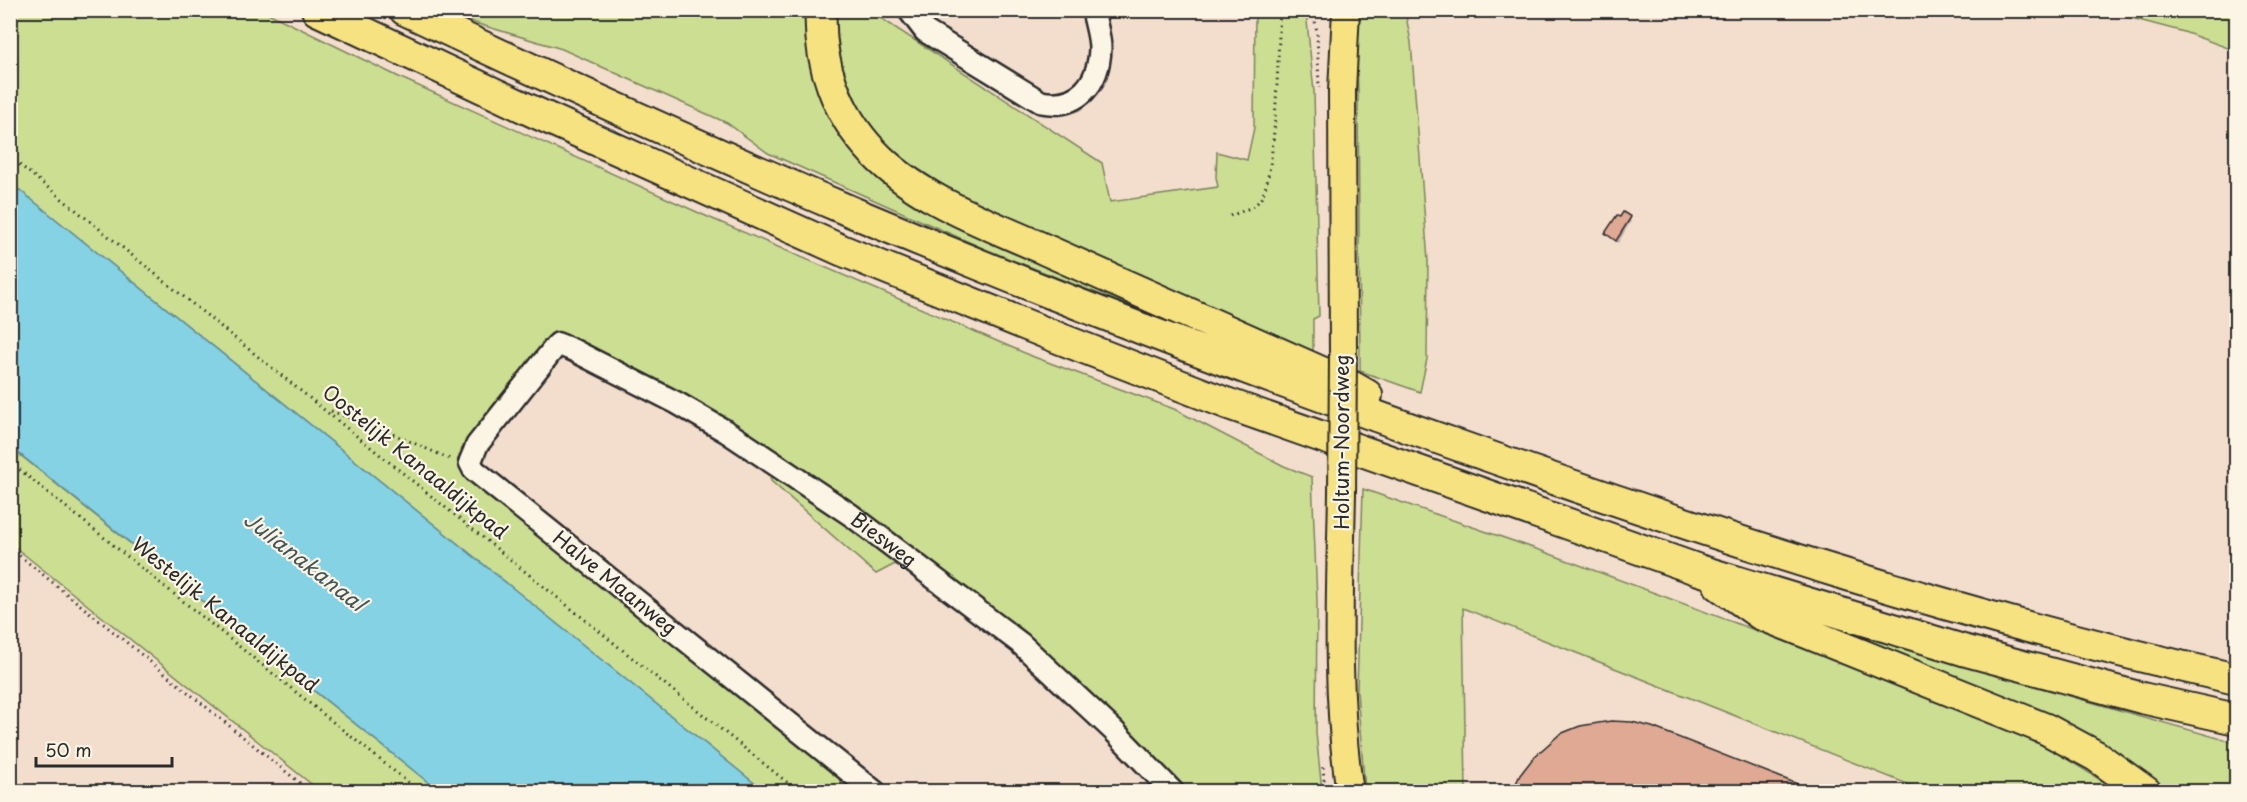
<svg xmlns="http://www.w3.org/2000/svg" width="2247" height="802" viewBox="0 0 2247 802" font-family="'Playpen Sans',sans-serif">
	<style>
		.green { fill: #ccde92; stroke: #7c845e; stroke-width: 1.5 }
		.water { fill: #85d2e4; stroke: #618f9a; stroke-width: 1.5 }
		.shadow { fill: #0003 }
		.building { fill: #dfa994; stroke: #2b2b2b; stroke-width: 1.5 }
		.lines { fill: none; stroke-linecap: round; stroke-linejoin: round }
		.minor-casing { stroke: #2b2b2b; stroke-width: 26 }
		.major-casing { stroke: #2b2b2b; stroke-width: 30 }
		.highway-casing { stroke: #2b2b2b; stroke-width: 34 }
		.path { stroke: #2b2b2b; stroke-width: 3; stroke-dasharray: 1.5 4.5; stroke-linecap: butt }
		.minor { stroke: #fcf5e5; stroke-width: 21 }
		.major { stroke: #f7e281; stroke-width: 26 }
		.highway { stroke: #f7e281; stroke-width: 30 }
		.major-bridge-casing { stroke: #2b2b2b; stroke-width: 30; stroke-linecap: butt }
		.major-bridge { stroke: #f7e281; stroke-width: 26 }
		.labels { text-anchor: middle; stroke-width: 4.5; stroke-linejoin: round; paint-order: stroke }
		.street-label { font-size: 20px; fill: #2b2b2b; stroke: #fcf5e5 }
		.water-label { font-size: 21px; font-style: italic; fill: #425559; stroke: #fcf5e5 }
	</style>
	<rect width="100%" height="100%" fill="#f3decd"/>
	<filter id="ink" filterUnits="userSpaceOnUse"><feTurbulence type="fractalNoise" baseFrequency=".0167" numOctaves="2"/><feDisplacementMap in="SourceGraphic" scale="12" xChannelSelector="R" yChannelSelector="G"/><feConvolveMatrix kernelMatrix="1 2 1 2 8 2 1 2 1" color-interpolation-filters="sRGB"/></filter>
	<g filter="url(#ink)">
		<!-- green -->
		<path class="green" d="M10 11H264L401 78 708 217 1034 357 1174 409 1284 466 1312 477 1317 601 1316 733 1322 791H1169L1085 707 901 561 876 574 771 481 766 463 605 371 569 361 552 353 467 465 873 791H764L11 183Z
			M447 11H815L853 140 1219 341 987 250 768 153 727 123 562 49 478 24Z
			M835 11H873V13L1102 163 1110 202 1218 187 1216 177 1217 152 1247 160 1254 128 1255 11H1306L1314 92 1319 316 1313 319V351L1017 233 912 165 886 144 864 119 843 70 836 41Z
			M1354 11H1405L1411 42 1428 261 1427 359 1420 392 1360 371 1358 90Z
			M2105 11H2236V51L2184 32Z
			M10 447 439 791H320L11 544Z
			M1363 489 1542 551 1891 681 2051 749 2118 791H1925L1463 608 1466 791H1365L1357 691Z
			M1778 612 1956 664 2236 743V791H2163L2105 752Z"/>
		<!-- water -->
		<path class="water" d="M11 183 764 791H439L11 447Z"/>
		<!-- shadow -->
		<path class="shadow" d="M1630 218 1631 221 1618 243 1608 236 1607 233Z"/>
		<!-- building -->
		<path class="building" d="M1623 212 1631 217 1616 241 1605 233 1617 215 1620 217Z
			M1611 721 1632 722 1652 727 1818 792H1512L1520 775 1534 757 1560 734 1580 726Z"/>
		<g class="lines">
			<defs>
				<g id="minor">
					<path d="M909 10 925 31 1041 102C1078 109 1099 84 1100 48 1100 36 1095 22 1093 10"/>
					<path id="s1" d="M875 792 474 470 470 462 477 445 555 347 558 344 573 350 677 403 727 432 851 515 1020 643 1114 731 1173 792"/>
				</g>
				<path id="major" d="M1343 355 1342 91 1346 10
					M1342 494C1340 592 1335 694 1350 792"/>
				<path id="highway" d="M317 10 534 112 841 250 1061 339 1226 403 1699 570 1963 650 2142 698 2236 719
					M405 10C553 80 702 148 852 212 1051 296 1253 373 1457 445 1713 536 1971 619 2236 679
					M821 10C818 63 837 114 873 152 918 200 987 223 1046 250 1146 295 1246 338 1346 383L1367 395
					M1719 585 1760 614 2046 729 2096 756 2146 792"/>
			</defs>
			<!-- minor casing -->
			<use href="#minor" class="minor-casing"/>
			<!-- major casing -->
			<use href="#major" class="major-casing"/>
			<!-- highway casing -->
			<use href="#highway" class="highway-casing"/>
			<!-- path -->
			<path class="path" d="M1313 10 1317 32 1319 88
				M10 157 799 792
				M1230 216C1239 212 1252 209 1259 201 1277 182 1278 43 1280 10
				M331 411 393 434 450 459
				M10 462 420 792
				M10 548 311 792
				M1323 767 1325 792"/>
			<!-- minor -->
			<use href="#minor" class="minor"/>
			<!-- major -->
			<use href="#major" class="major"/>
			<!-- highway -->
			<use href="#highway" class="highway"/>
			<defs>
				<path id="major-bridge" d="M1342 494 1343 355"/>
			</defs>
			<!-- major-bridge casing -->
			<use href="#major-bridge" class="major-bridge-casing"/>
			<!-- major-bridge -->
			<use href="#major-bridge" class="major-bridge"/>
		</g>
	</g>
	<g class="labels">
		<!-- street labels -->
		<g class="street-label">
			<text transform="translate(1342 442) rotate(-90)" y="7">Holtum-Noordweg</text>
			<text transform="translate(415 462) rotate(39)" y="7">Oostelijk Kanaaldijkpad</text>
			<text dy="7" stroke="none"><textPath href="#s1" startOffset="1052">Biesweg</textPath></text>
			<text transform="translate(615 583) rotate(39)" y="7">Halve Maanweg</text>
			<text transform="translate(225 615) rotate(39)" y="7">Westelijk Kanaaldijkpad</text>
		</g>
		<!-- water labels -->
		<g class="water-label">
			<text transform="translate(304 562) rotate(38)" y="7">Julianakanaal</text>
		</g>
	</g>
	<!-- margin -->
	<rect width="2247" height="802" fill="none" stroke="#fcf5e5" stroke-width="36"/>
	<rect x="18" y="18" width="2211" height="766" fill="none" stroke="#2b2b2b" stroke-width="2" filter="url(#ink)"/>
	<!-- scale -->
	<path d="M36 757v9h136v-9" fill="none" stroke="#2b2b2b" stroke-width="3"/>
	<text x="45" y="757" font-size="18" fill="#2b2b2b" stroke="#fcf5e5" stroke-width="4.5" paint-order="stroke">50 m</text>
</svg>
